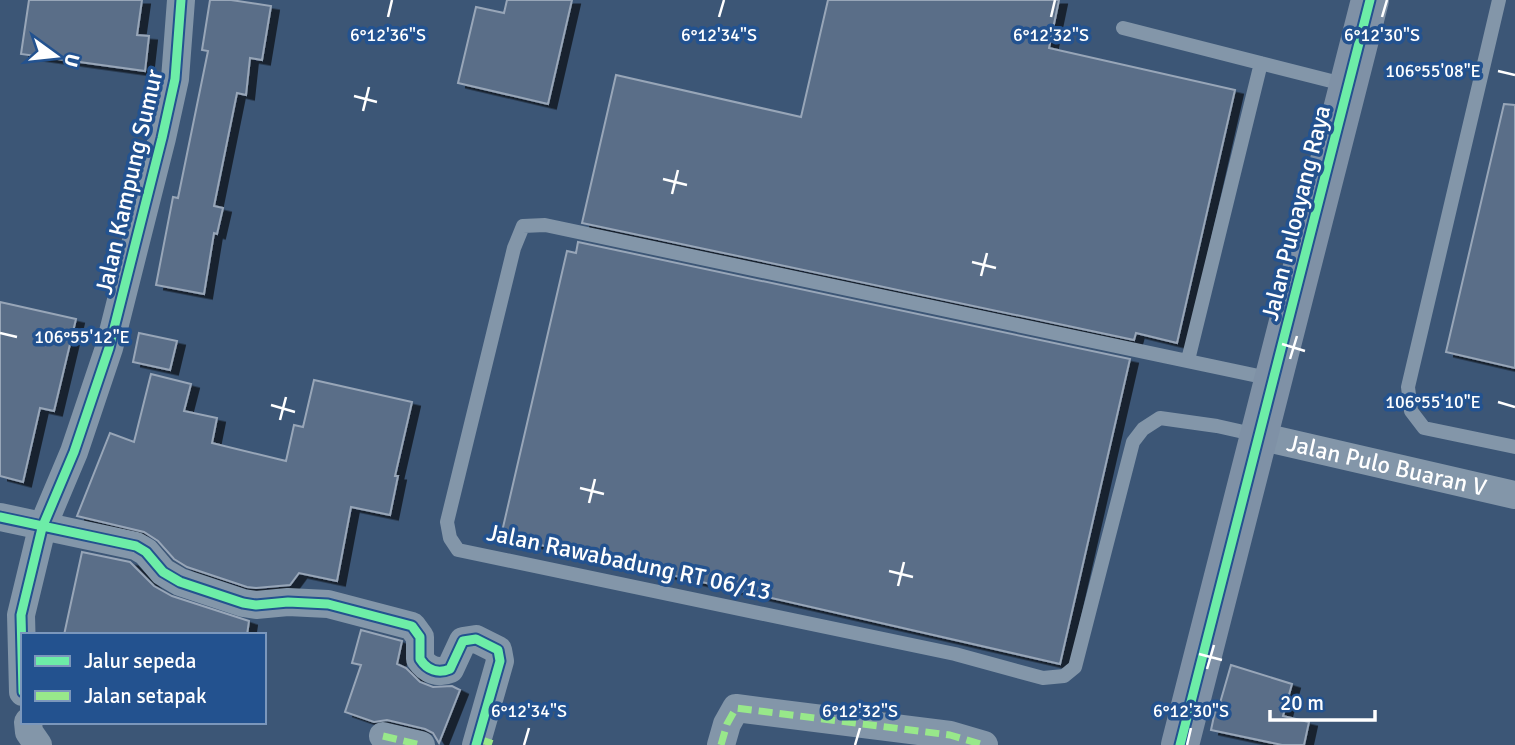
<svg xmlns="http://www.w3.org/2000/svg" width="1515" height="745" viewBox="0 0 1515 745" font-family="Signika,sans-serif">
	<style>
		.building { fill: #5a6e88; stroke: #98a6b8; stroke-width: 2; filter: url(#shadow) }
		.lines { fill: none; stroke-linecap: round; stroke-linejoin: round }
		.lane { stroke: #8396a9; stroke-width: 14 }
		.street { stroke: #8396a9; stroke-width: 28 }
		.secondary { stroke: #7f91a6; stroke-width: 38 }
		.quiet { stroke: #98e88a; stroke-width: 7; stroke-dasharray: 14 7; stroke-linecap: butt }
		.cycleway-casing { stroke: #23528f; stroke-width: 13 }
		.cycleway { stroke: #6deda7; stroke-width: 9 }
		.ticks { fill: none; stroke: #fff; stroke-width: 2.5 }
		.labels { text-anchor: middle; stroke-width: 7; stroke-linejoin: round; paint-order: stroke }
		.street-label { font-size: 24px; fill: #fff; stroke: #23528f }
		.ticks-label { font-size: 18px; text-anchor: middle; fill: #fff; stroke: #23528f; stroke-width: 7; stroke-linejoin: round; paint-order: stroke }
	</style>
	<defs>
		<filter id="shadow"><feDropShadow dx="8" dy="4.5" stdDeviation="0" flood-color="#0009"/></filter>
	</defs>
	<rect width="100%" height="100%" fill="#3c5676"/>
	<!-- building -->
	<path class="building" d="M29 0H142L137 35 149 36 145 71 21 54Z
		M210 0H231L271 6 262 60 250 58 246 95 237 93 214 206 223 208 217 234 214 233 204 294 156 285 173 197 178 198 208 51 202 50Z
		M507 0H572L548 104 458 83 476 7 504 13Z
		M828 0H1059L1049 48 1235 90 1177 343 1136 333 1134 340 582 223 616 75 801 117Z
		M1504 104 1515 105V368L1446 352Z
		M578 242 1130 359 1060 664 501 536 567 251 576 253Z
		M0 302 76 319 54 411 40 408 23 482 0 476Z
		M139 333 177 341 170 370 133 362Z
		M151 374 191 384 184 411 217 418 212 443 286 461 294 425 303 427 314 380 412 402 395 476H398L390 515 351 507 337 581 299 573 290 585 256 588 247 587 187 567 174 559 158 541 144 532 77 516 110 433 134 442Z
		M82 552 130 562 154 586 172 596 249 621 247 635H64Z
		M361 630 402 641 397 664 406 668 420 682 433 687 452 686 460 690 439 743 433 733 425 729 387 720 374 722 345 712 361 665 352 663Z
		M1231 665 1292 684 1283 716 1309 722 1304 745H1282L1211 730 1217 702 1220 703Z"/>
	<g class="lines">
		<!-- lane -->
		<path class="lane" d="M1499 0 1408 387 1411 411 1424 428 1515 447
			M1123 28 1347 85
			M1188 360 1261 63
			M1257 435 1217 426 1160 418 1143 429 1133 442 1075 667 1064 676 1043 678 955 654 458 550 450 538 447 522 514 248 523 226 545 225 1272 379"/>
		<!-- street -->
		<g class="street">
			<path id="s1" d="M1259 436 1515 495"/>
			<path d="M0 517 136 546 146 552 163 572 180 582 243 603 256 605 288 602 328 604 412 626 420 637V659C427 670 438 674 450 669L463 641 476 639 498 650 500 661 476 745"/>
			<path d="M23 692 21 615 42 528 74 452 109 348 162 138 175 79 181 0"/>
			<path d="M28 722 29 732 38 745"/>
			<path d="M383 736 421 745"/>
			<path d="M721 745 727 724 736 708 950 735 984 745"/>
		</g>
		<!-- secondary -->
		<path class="secondary" d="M1180 745 1370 0"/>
		<!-- quiet -->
		<path class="quiet" d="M383 736 421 745
			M479 739 496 745
			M721 745 727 724 736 708 950 735 984 745"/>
		<defs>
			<path id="cycleway" d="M0 517 136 546 146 552 163 572 180 582 243 603 256 605 288 602 328 604 412 626 420 637V659C427 670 438 674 450 669L463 641 476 639 498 650 500 661 476 745
				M23 692 21 615 42 528 74 452 109 348 162 138 175 79 181 0
				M1180 745 1370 0"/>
		</defs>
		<!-- cycleway casing -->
		<use href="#cycleway" class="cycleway-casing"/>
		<!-- cycleway -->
		<use href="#cycleway" class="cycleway"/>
	</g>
	<!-- ticks -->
	<path class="ticks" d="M388 17 392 0M719 17 724 0M1051 17 1055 0M1382 17 1387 0M1498 71 1515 75M354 96 377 102M363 111 369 87M663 179 687 185M672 194 678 170M972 262 996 268M981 276 987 253M0 333 17 337M1282 344 1305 351M1290 359 1297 336M1498 402 1515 407M271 405 295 412M280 420 286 397M580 488 604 494M589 503 595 479M889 571 913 577M898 586 904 562M1199 654 1222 660M1207 669 1214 645M524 745 529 728M855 745 860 728M1187 745 1191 728"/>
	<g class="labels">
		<!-- street labels -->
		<g class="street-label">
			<text transform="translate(129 182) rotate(-77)" y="8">Jalan Kampung Sumur</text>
			<text transform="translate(1296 213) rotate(-76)" y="8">Jalan Puloayang Raya</text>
			<text dy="8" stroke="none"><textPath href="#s1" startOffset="131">Jalan Pulo Buaran V</textPath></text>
			<text transform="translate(629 562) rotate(12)" y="8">Jalan Rawabadung RT 06/13</text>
		</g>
	</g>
	<g class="ticks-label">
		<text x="388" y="41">6°12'36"S</text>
		<text x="719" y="41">6°12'34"S</text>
		<text x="1051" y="41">6°12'32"S</text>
		<text x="1382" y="41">6°12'30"S</text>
		<text x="1433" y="77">106°55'08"E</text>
		<text x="82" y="343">106°55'12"E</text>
		<text x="1433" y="408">106°55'10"E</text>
		<text x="529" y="717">6°12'34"S</text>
		<text x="860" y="717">6°12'32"S</text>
		<text x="1191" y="717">6°12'30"S</text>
	</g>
	<!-- legend -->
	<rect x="21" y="633" width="245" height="91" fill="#23528f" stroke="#7b97bc" stroke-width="2"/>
	<rect x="35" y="656" width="35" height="10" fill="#6deda7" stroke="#7b97bc" stroke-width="2"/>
	<text x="84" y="668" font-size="21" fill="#ffffff">Jalur sepeda</text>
	<rect x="35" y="691" width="35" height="10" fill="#98e88a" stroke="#7b97bc" stroke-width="2"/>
	<text x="84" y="703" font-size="21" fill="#ffffff">Jalan setapak</text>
	<!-- north arrow -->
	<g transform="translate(56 56) rotate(105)" stroke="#23528f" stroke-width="5" paint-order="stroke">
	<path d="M0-5L12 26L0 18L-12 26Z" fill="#ffffff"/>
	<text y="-10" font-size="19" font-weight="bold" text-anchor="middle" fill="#ffffff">U</text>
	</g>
	<!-- scale -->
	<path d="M1270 710v10h105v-10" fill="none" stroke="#ffffff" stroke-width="3.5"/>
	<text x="1280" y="710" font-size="21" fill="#ffffff" stroke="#23528f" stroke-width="5" paint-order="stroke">20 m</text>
</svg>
